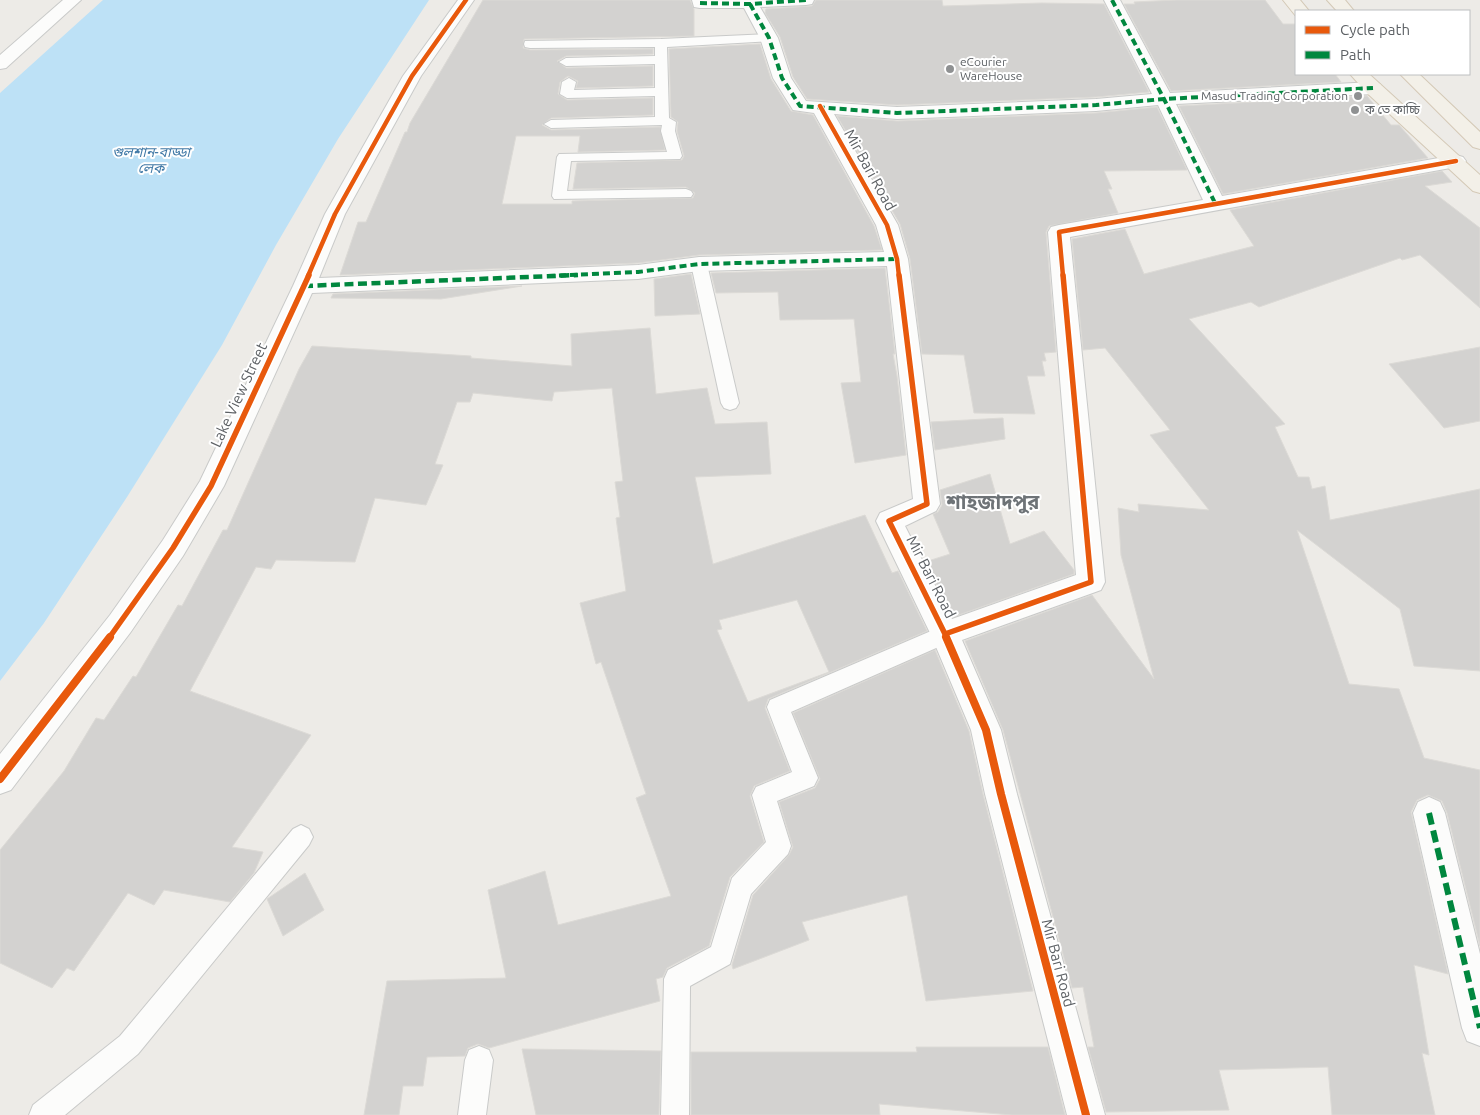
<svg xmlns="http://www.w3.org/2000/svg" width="1480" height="1115" viewBox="0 0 1480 1115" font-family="Ubuntu,'Noto Sans Bengali',sans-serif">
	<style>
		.water { fill: #bde1f6 }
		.building { fill: #d3d2d0; stroke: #dcdad6; fill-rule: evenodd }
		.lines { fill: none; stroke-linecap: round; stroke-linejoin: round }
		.service-casing { stroke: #c9cac9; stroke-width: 2 }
		.minor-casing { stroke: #c9cac9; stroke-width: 2 }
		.primary-casing { stroke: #d4c9b6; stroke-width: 2 }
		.service { fill: #fcfcfb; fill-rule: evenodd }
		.minor { fill: #fcfcfb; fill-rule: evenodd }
		.primary { fill: #f3f0e8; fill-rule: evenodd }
		.quiet-far2 { stroke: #00873e; stroke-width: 4; stroke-dasharray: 7 4; stroke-linecap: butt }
		.quiet-far1 { stroke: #00873e; stroke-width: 4.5; stroke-dasharray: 9 4.5; stroke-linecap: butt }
		.quiet { stroke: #00873e; stroke-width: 6; stroke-dasharray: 12 6; stroke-linecap: butt }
		.cycleway-far2-casing { stroke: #fff; stroke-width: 6 }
		.cycleway-far1-casing { stroke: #fff; stroke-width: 9 }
		.cycleway-casing { stroke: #fff; stroke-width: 11 }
		.cycleway-far2 { stroke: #e8590c; stroke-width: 4.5 }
		.cycleway-far1 { stroke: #e8590c; stroke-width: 5.5 }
		.cycleway { stroke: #e8590c; stroke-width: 8 }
		.poi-dot { fill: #8f9192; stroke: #fff; stroke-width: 2 }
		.labels { text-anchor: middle; stroke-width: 4; stroke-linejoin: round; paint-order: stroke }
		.far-poi-label { font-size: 12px; fill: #5d6165; stroke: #fff; text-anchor: start }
		.far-water-label { font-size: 14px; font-style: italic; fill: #4179a6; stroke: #fff }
		.street-label { font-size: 15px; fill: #5d6165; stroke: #fff }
		.district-label { font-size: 20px; font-weight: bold; fill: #6e7377; stroke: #fff }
	</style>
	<rect width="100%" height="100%" fill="#edebe7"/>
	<!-- water -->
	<path class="water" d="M103 0H429L338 139 276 245 222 345 127 497 44 623 0 681V93Z"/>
	<!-- building -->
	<path class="building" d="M483 0H690L694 9V36L524 39 523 48 530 50 653 49V54L566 56 557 61 566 68 653 66V86L576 88 578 81 568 76 560 82 558 94 567 100 653 98V115L551 118 542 125 551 130 660 127 665 150 578 152 580 136H516L502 204H572V201L693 198 695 193 686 187 573 189 577 163 682 160 684 156 677 131 678 122 671 117 669 49 760 44 771 79 791 111 813 115 874 226 882 250 699 255 638 263 340 275 358 222H366L405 132H407L410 123Z
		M816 0H942L943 6 1041 3 1104 4 1149 92 1096 97 897 105 807 99 793 77 780 37 765 13 766 9 812 6Z
		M1176 0H1265L1283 24H1296V75L1335 74 1341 82 1171 91 1124 4H1135L1134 2Z
		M1367 96 1391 125H1399L1428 158 1223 194 1179 106Z
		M1157 107 1187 170 1104 171 1112 189H1108L1118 213 1049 226 1046 232 1056 352 1044 353 1046 361H1042L1045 376H1027L1035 414 974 413 964 355 922 354 910 259 900 224 837 116 897 121 1096 113Z
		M1442 171 1452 182 1425 186 1480 228V308L1420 255 1402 260 1400 258 1259 307 1251 302 1189 319 1285 424 1275 427 1298 477H1309L1312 489 1325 486 1330 520 1480 489V671L1414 666 1400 609 1297 530 1349 684 1399 689 1424 758 1480 770V946L1447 813 1442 801 1428 795 1417 800 1411 812 1448 974 1414 965 1429 1055 1422 1053 1435 1115H1332L1328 1067 1219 1070 1229 1110 1106 1112 1088 1047H1094L1083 987 1072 988 1003 730 965 641 1092 595 1154 679 1121 555 1118 508 1139 512 1138 504 1209 510 1150 435 1170 430 1105 348 1083 350 1072 239 1125 229 1144 274 1254 246 1230 210Z
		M885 268 895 354H893L897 376 906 455 855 463 841 383 861 382 854 319 780 320 778 292 716 293 711 273Z
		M691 274 700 314 655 316 654 279Z
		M522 286 441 299 331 298 333 294Z
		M650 328 656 394 707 388 715 424 767 422 771 474 695 477 713 564 865 515 892 573 898 571 927 631 768 699 765 708 790 771 754 786 750 796 764 842 730 877 709 946 667 968 663 977 656 979 660 1001 489 1048 478 1044 468 1048 465 1056 427 1057 423 1086H403L399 1115H364L387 981 506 978 488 890 545 871 558 925 671 896 636 798 646 794 601 662 596 664 580 603 626 591 616 518 620 517 615 482 623 481 612 388 554 392 552 401 473 393 470 402H457L435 464 443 465 426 505 375 498 355 562 276 560 271 569 256 567 190 691 311 735 232 847 263 852 254 873 230 902 164 890 154 905 128 893 74 971 67 968 52 988 0 963V850L64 771 96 718 104 720 133 676 136 677 178 605 182 606 223 530H227L299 369 312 346 471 356V358L572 366 571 334ZM797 600 829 672 748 702 717 630 722 629 719 620Z
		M1480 347V421L1444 428 1389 364Z
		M1003 418 1005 439 935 450 931 422Z
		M990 474 1010 544 1044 531 1074 570V574L953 617 925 562 950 554 933 514 938 512 942 505 940 490Z
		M935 650 969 731 983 794 1033 991 926 1001 907 895 802 922 809 940 733 969 732 965 753 895 789 855 793 847 779 802 815 788 820 779 793 713Z
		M305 873 324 910 283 936 267 899Z
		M916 1047H1048L1065 1115H1012L879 1104 880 1115H691V1052H917Z
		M522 1049 661 1051 659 1115H536Z"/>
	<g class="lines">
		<defs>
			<path id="service" d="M769 34 773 35 775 38 773 41 667 47 669 118 676 122 675 131 682 156 680 159 571 161 567 191 686 189 691 191 693 194 691 197 554 199 552 196 557 157 559 154 667 152 661 131 662 125 551 128 544 124 551 120 655 117V96L567 98 560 94 562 82 569 78 576 82 574 90 655 88V64L566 66 559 62 566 58 655 56V47L530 48 525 47 524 44 525 41 661 39Z
				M699 259 705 260 707 264 739 403 736 408 730 410 724 408 721 403 691 264 693 260Z
				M945 625 952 627 956 634 952 641 791 712 818 778 814 786 777 801 791 846 788 854 751 894 730 964 690 986 689 1115H661L664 979 668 970 711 947 732 878 766 842 752 795 756 787 792 772 767 707 770 700Z
				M301 825 309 829 313 837 309 845 138 1054 65 1115H29L33 1105 120 1036 293 829Z
				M479 1046 489 1050 493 1060 486 1115H458L465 1060 469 1050Z"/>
			<path id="minor" d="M63 0H81L6 68 0 69V55Z
				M458 0H474L421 76 345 214 319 278 638 265 699 257 884 252 876 225 814 113 793 110 773 78 760 38 744 8H700L694 7 692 0H814L812 4 806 5 760 7 778 38 791 78 806 101 897 107 1096 99 1152 94 1104 0H1120L1170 93 1373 82 1380 84 1382 88 1380 92 1373 94 1176 104 1222 196 1456 155 1463 157 1466 161 1463 165 1456 167 1070 237 1105 582 1101 590 962 640 1001 730 1017 794 1105 1115H1067L985 794 971 730 931 635 876 521 880 513 913 499 887 266 699 271 638 279 312 293 224 486 183 556 130 633 11 790 0 794V754L110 615 163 540 200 481 293 286 325 214 403 76ZM1158 105 1203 200 1059 225 1051 227 1048 232 1076 575 952 619 905 526 936 511 940 504 908 259 898 225 834 114 897 119 1096 111Z
				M1429 797 1440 802 1445 813 1480 954V1046L1467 1041 1462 1028 1413 813 1418 802Z"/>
			<path id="primary" d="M1283 0H1300L1309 11H1296L1295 15Z
				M1327 0H1345L1354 11H1337Z
				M1350 74H1369L1480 175V193L1473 191 1367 93Z
				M1400 74H1419L1480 132V149L1473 147Z"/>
		</defs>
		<!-- service casing -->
		<use href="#service" class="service-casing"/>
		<!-- minor casing -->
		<use href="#minor" class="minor-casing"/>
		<!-- primary casing -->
		<use href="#primary" class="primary-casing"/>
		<!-- service -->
		<use href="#service" class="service"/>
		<!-- minor -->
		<use href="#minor" class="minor"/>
		<!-- primary -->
		<use href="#primary" class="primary"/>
		<!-- quiet-far2 -->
		<path class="quiet-far2" d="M1112 0 1164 99 1215 203
			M700 3 750 4 806 0
			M750 4 769 38 782 78 800 106 897 113 1096 105 1164 99 1373 88
			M548 276 638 272 699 264 897 259"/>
		<!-- quiet-far1 -->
		<path class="quiet-far1" d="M304 286 578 275"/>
		<!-- quiet -->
		<path class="quiet" d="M1429 813 1480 1028"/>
		<defs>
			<path id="cycleway-far2" d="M820 106 887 225 897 259 899 276
				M308 276 335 214 412 76 466 0
				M1063 276 1059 232 1456 161"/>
			<path id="cycleway-far1" d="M899 275 927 504 889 521 947 638
				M945 634 1091 582 1063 275
				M109 638 173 548 211 486 309 275"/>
			<path id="cycleway" d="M946 637 986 730 1001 794 1086 1115
				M0 779 110 637"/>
		</defs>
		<!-- cycleway-far2 casing -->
		<use href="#cycleway-far2" class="cycleway-far2-casing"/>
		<!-- cycleway-far1 casing -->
		<use href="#cycleway-far1" class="cycleway-far1-casing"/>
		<!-- cycleway casing -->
		<use href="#cycleway" class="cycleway-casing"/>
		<!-- cycleway-far2 -->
		<use href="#cycleway-far2" class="cycleway-far2"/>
		<!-- cycleway-far1 -->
		<use href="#cycleway-far1" class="cycleway-far1"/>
		<!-- cycleway -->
		<use href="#cycleway" class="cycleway"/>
	</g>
	<!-- markers -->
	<g class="poi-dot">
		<circle cx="950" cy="69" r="5"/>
		<circle cx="1358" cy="96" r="5"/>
		<circle cx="1355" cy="110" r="5"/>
	</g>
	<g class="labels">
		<!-- far-poi labels -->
		<g class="far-poi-label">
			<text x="960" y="66">eCourier<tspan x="960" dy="14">WareHouse</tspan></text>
			<text x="1348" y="100" text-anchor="end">Masud Trading Corporation</text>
			<text x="1365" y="114">ক তে কাচ্চি</text>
		</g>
		<!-- far-water labels -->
		<g class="far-water-label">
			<text x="151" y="157">গুলশান-বাড্ডা<tspan x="151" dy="16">লেক</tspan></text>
		</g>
		<!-- street labels -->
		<g class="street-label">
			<text transform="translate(870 170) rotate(61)" y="5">Mir Bari Road</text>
			<text transform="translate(239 395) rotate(-65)" y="5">Lake View Street</text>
			<text transform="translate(931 577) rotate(63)" y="5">Mir Bari Road</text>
			<text transform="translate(1058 963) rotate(75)" y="5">Mir Bari Road</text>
		</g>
		<!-- district labels -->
		<g class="district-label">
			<text x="993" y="509">শাহজাদপুর</text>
		</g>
	</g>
	<!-- legend -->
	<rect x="1295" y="10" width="175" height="65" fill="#ffffff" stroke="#bec0c1"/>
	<rect x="1305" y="26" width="25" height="8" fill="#e8590c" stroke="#bec0c1"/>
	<text x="1340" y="35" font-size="15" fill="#5d6165">Cycle path</text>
	<rect x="1305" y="51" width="25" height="8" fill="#00873e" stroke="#bec0c1"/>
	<text x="1340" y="60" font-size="15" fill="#5d6165">Path</text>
</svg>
